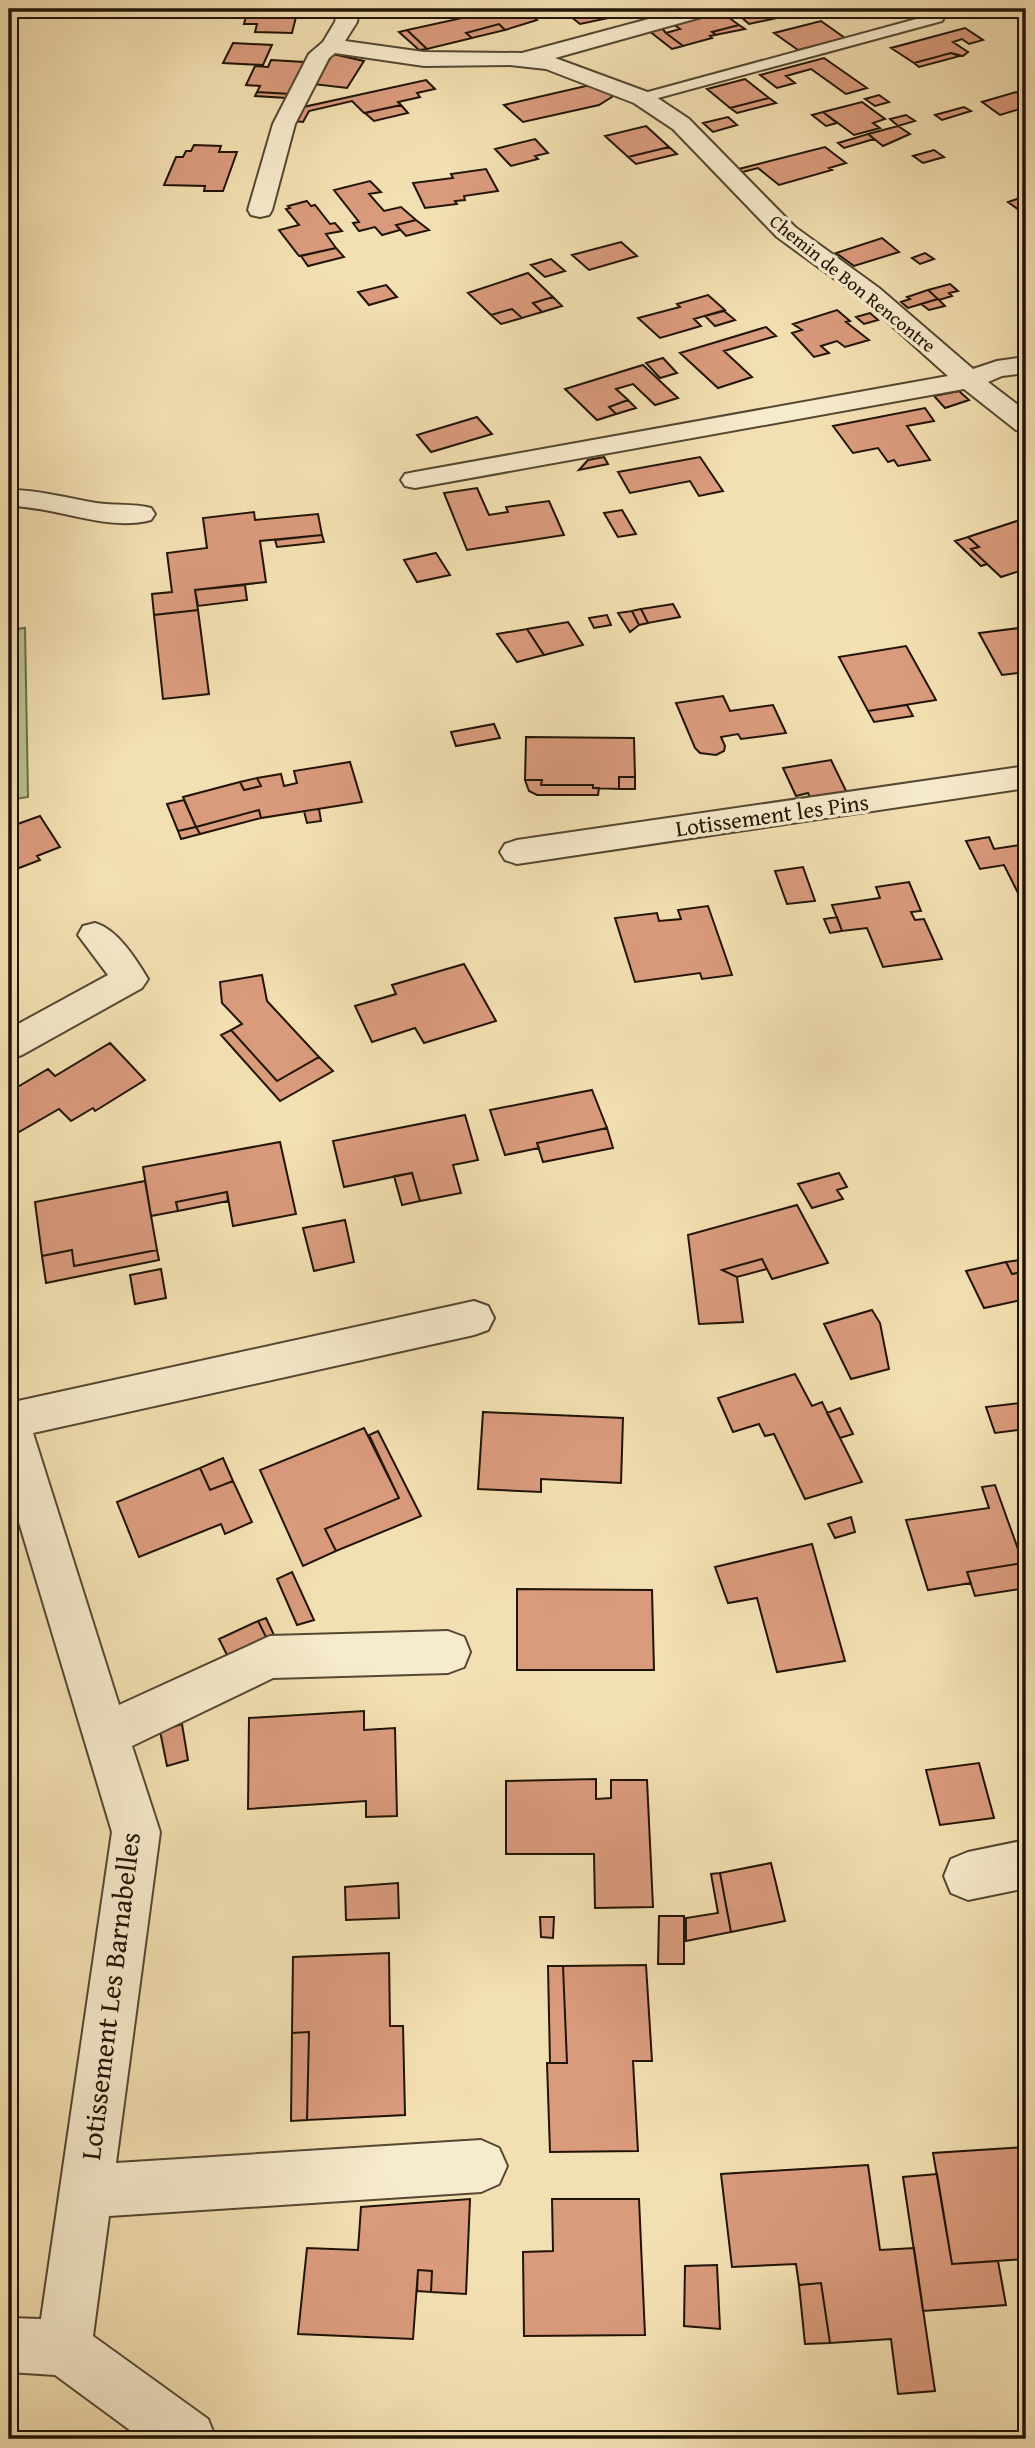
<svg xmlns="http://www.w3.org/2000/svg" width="1035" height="2448" viewBox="0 0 1035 2448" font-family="'Gentium Book Plus',serif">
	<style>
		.green { fill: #b8c38e; stroke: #6c6c4a; stroke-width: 2 }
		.building { fill: #da9b7d; stroke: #201407; stroke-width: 2 }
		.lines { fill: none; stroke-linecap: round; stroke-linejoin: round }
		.service-casing { stroke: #554732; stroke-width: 4 }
		.minor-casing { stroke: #554732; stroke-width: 4 }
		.service { fill: #f7ebcd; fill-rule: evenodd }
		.minor { fill: #f7ebcd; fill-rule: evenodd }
		.labels { text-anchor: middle; stroke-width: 7; stroke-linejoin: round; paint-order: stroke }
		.far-street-label { font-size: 19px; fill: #201407; stroke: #f7ebcd }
		.street-label { font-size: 23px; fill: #201407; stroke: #f7ebcd }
		.near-street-label { font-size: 28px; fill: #201407; stroke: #f7ebcd }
	</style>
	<rect width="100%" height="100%" fill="#f3e0b2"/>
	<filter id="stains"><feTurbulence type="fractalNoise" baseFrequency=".00286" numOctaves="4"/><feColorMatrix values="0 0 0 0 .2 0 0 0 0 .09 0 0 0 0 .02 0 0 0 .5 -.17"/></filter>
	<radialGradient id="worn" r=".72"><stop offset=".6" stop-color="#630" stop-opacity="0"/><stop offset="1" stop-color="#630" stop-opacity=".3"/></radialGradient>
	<!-- green -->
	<path class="green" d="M25 628 28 797 9 800V630Z"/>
	<!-- building -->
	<path class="building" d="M248 9H298L292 33 255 32 257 24H244Z
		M503 9H525L537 20 505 30 499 24 466 33 472 38 427 49 407 30Z
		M541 9H610L618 16 580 24 566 13 549 16Z
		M717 9 739 25 712 32 716 35 710 36 712 38 683 46 666 33 680 29 671 23Z
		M744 9H784L791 15 749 24 734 11Z
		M821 21 845 38 798 50 774 33Z
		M499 24 505 30 472 38 466 33Z
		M739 25 745 29 710 36 716 35 712 32Z
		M660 26 666 33 683 46 672 49 648 30Z
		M965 28 983 40 969 44 962 39 953 42 968 52 963 56 951 53 914 63 891 48Z
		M407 30 427 49 419 50 399 32Z
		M233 43 272 45 263 65 223 63Z
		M951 53 960 56 919 67 914 63Z
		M333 54 364 61 347 88 313 84Z
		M824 58 867 88 846 94 811 69 786 76 795 83 777 88 760 75Z
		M271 60 304 62 291 94 257 92 260 86 246 85 255 66 268 67Z
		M745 79 769 98 730 108 707 89Z
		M426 80 435 89 417 93 420 97 398 102 401 105 364 113 352 101 309 111 303 122 292 121 299 108Z
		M590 85 615 95 599 105 523 122 504 105Z
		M257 92 291 94 287 98 255 96Z
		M1016 92 1026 99V107L1000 115 982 102Z
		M879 95 889 102 875 106 865 99Z
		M769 98 776 103 737 113 730 108Z
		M862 102 885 119 873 123 880 128 854 135 823 112Z
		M401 105 408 113 374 121 365 113Z
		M964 107 971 111 942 120 935 115Z
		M823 112 837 123 826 126 812 115Z
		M906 115 915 121 898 126 890 119Z
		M728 117 737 125 713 132 703 123Z
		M646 126 669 147 628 157 605 136Z
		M898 126 910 134 883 146 868 134Z
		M868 134 874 139 844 148 838 143Z
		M535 139 548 153 535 156 538 159 511 166 495 149Z
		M194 145 221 146 219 152H237L223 191H204L205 186 164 185 176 157H183L186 151H191Z
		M669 147 677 154 636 164 628 157Z
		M825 147 846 163 829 168 832 170 779 185 758 168 735 174 731 171Z
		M934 150 944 157 923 163 913 156Z
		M486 169 498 191 464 196 465 200 455 201 457 204 425 208 413 183 453 178 451 174Z
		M370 181 381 192 369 194 384 211 401 207 416 220 396 225 400 230 382 235 375 227 359 231 353 223 359 222 334 190Z
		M1026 196V212L1023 213 1008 202Z
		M307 201 311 206 315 205 330 224 335 223 342 231 326 234 336 248 299 256 279 230 299 225 286 209 290 208 288 206Z
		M416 220 429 230 406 236 396 225Z
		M882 238 899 252 854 266 836 253Z
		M621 242 637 256 589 270 572 255Z
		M336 248 344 257 308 266 301 256Z
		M925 253 934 259 920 264 912 258Z
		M551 259 565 271 545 277 531 265Z
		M528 273 553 297 533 303 542 312 522 318 512 309 491 315 468 293Z
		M950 284 958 291 949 293 952 296 939 300 928 290Z
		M386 285 397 297 369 305 358 292Z
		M928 290 938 299 908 308 901 302 910 299 907 297Z
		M708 295 725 310 694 319 701 326 660 338 638 318 680 307 677 304Z
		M553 297 562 306 542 312 533 303Z
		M938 299 945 306 929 310 921 304Z
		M512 309 522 318 501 324 491 315Z
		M837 310 850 321 846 322 869 340 845 347 837 341 821 346 829 353 814 357 792 333 802 330 793 324Z
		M724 311 735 320 715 326 705 316Z
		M870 313 878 320 864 324 856 317Z
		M766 327 776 336 724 351 752 377 718 388 680 353Z
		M663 358 677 373 660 378 646 363Z
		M643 365 678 398 655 405 633 384 616 389 628 400 609 407 616 414 597 420 565 389Z
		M959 391 969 400 945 408 934 396Z
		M628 400 636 408 616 414 609 407Z
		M925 408 934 421 907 426 930 460 898 466 894 460 888 462 878 448 853 453 833 426Z
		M477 417 492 434 431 452 417 435Z
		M604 457 608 464 579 470 588 460Z
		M700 457 723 491 699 496 690 481 630 493 618 472Z
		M477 488 489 515 508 512 506 507 549 501 564 535 467 550 444 493Z
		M622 510 636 534 618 537 604 513Z
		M254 512 255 520 318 514 322 535 260 541 266 582 195 590 198 610 154 615 152 594 172 592 167 553 207 548 203 518Z
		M1026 518V557L1019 560 1026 569 1001 577 971 549 979 547 968 537Z
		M322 535 324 542 277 547 275 540Z
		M968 537 979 547 971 549 987 564 981 566 955 541Z
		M436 553 450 575 417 582 404 560Z
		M245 585 247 600 198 606 195 590Z
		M673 604 680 617 648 623 641 609Z
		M641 609 648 623 639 625 632 611Z
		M198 610 209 694 163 699 154 615Z
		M632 611 639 625 630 632 618 613Z
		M607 615 611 625 594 628 589 618Z
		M568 622 583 645 544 655 527 629Z
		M1019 628 1026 639V672L1002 675 979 633Z
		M527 629 544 655 517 662 497 634Z
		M906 646 936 700 868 711 839 657Z
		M723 696 730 711 773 705 786 733 741 739 738 734 721 737 725 746 724 751 716 755 700 753 695 748 676 703Z
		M907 705 913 716 874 722 868 711Z
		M494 724 500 738 456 746 451 732Z
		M526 737 634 738 635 777H619V789L593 788V785H541L542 780H525Z
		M831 760 848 795 811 800 808 793 796 796 783 768Z
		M350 762 362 802 261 818 259 810 196 827 183 797 240 782 244 790 261 786 257 778 281 774 284 786 297 783 294 771Z
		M619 777H635V789H619Z
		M257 778 261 786 244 790 240 782Z
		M525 780H542L541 785H593V788H599L598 795H537L529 791Z
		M184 800 196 827 178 831 167 804Z
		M319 809 321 821 307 823 304 811Z
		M259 810 261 818 200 834 196 827Z
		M40 816 60 847 37 856 40 860 11 871 9 827Z
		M196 827 200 834 181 839 178 831Z
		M989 837 994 849 1026 844V900L1022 901 1004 865 980 869 966 841Z
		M803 867 815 901 787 904 775 871Z
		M909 882 921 911 911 912 915 920 924 919 942 959 883 967 867 928 842 931 832 905 880 898 876 887Z
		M708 906 732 975 702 979 700 973 635 982 615 918 657 913 659 921 681 919 678 910Z
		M837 917 842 931 830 933 824 919Z
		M464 964 496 1021 424 1043 415 1028 372 1042 355 1006 396 994 392 985Z
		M262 975 267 1001 319 1057 277 1081 231 1030 242 1024 222 1003 220 982Z
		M231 1030 277 1081 319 1057 333 1071 280 1101 221 1035Z
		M110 1043 145 1080 95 1111 93 1108 71 1121 59 1109 19 1132 9 1120V1092L48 1069 55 1076Z
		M592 1090 607 1128 537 1143 539 1148 505 1155 490 1110Z
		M465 1115 478 1160 453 1165 461 1193 420 1201 412 1173 344 1187 333 1141Z
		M607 1128 613 1148 543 1162 537 1143Z
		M280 1142 296 1214 233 1226 227 1192 176 1202 178 1211 151 1216 143 1167Z
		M412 1173 420 1201 402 1205 394 1176Z
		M839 1173 847 1187 837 1190 843 1199 812 1208 798 1184Z
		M145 1181 157 1250 74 1266 72 1250 42 1256 35 1202Z
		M227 1192 228 1201 178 1211 176 1202Z
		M797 1205 828 1263 772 1279 762 1259 722 1270 737 1277 743 1322 699 1324 688 1235Z
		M345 1220 354 1262 314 1271 303 1228Z
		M72 1250 74 1266 157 1250 159 1260 46 1283 42 1256Z
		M762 1259 767 1269 737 1277 722 1270Z
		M1026 1259V1271L1012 1274 1006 1262Z
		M1006 1262 1012 1274 1026 1271V1309L1022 1300 984 1308 966 1271Z
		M161 1269 166 1298 135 1304 130 1275Z
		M872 1310 880 1323 889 1369 851 1379 824 1324Z
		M795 1374 812 1406 822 1402 862 1482 805 1499 774 1434 765 1436 759 1424 733 1432 718 1398Z
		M1020 1403 1026 1429 995 1433 986 1407Z
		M840 1408 853 1434 840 1438 827 1413Z
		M483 1412 623 1418 621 1483 541 1479V1492L478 1489Z
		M364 1428 399 1498 325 1529 336 1551 303 1566 260 1470Z
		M378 1431 421 1516 336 1551 325 1529 399 1498 369 1435Z
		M223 1458 233 1481 210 1490 200 1468Z
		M200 1468 210 1490 233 1481 252 1522 225 1534 221 1524 139 1557 117 1502Z
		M995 1485 1023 1563 967 1572 971 1583 928 1590 906 1520 989 1508 982 1487Z
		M851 1517 855 1532 835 1538 828 1524Z
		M812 1544 845 1661 777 1672 757 1598 728 1603 715 1567Z
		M1023 1563 1026 1574V1588L975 1596 967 1572Z
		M292 1572 314 1620 297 1625 277 1579Z
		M517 1589 652 1590 654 1670H517Z
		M266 1618 274 1635 267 1639 258 1621Z
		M258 1621 267 1639 227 1655 219 1639Z
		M364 1711V1730L395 1728 397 1816 366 1817V1801L248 1809 249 1718Z
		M182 1724 188 1760 167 1766 160 1731Z
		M979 1763 994 1818 940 1825 926 1770Z
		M596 1779V1799L611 1798V1780H647L653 1907 595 1908 594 1854H506V1781Z
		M771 1863 785 1921 731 1932 720 1873Z
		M720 1873 731 1932 686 1941V1918L718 1913 711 1874Z
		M398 1883 399 1918 346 1920 345 1887Z
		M659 1916H684V1964H658Z
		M540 1917H554L553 1938 541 1937Z
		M389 1953 390 2026H403L405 2115 307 2120 309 2032 292 2033 293 1957Z
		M646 1965 652 2061H633L638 2151 550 2152 547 2063H567L563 1966Z
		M548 1966H563L567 2063H550Z
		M309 2032 307 2120 291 2121 292 2033Z
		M1026 2147V2259L952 2264 933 2153Z
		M868 2165 880 2250 914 2248 935 2391 898 2394 891 2339 830 2343 821 2283 799 2285 796 2264 732 2267 721 2174Z
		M937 2174 952 2264 998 2261 1006 2305 923 2311 903 2177Z
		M470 2199 466 2294 431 2292 432 2271 418 2270 413 2339 298 2334 307 2248 358 2250 361 2207Z
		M552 2199H639L645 2335 524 2336 523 2252 553 2251Z
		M717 2265 720 2329 684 2326 685 2266Z
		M418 2270 432 2271 431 2292 417 2291Z
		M821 2283 830 2343 805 2344 799 2285Z"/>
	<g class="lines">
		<defs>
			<path id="service" d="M935 9H949L942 21 647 101 642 103 634 98 637 95 931 15Z"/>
			<path id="minor" d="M338 9H359L357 22 345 41 424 52 522 53 686 9H719L716 13 555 58 650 93 689 119 795 227 879 288 973 369 997 361 1026 357V373L1002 376 988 382 1026 411V432L1016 430 964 389 415 488 405 486 401 480 405 474 415 472 948 376 861 298 777 237 673 129 634 103 546 69 510 65 424 66 335 53 329 58 295 124 272 210 269 215 260 217 251 215 248 210 273 124 309 54 323 42 335 22Z
				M9 490C39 490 67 498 96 503 114 506 133 503 151 508L155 514 151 520C105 532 56 506 9 506Z
				M1026 766V788L517 864 505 860 500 852 505 844 517 840Z
				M95 923C117 929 136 959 148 979L142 988 22 1055 9 1059V1029L108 975 78 935 83 926Z
				M474 1301 488 1306 494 1318 488 1330 474 1335 33 1433 119 1705 270 1636 448 1631 464 1637 470 1652 464 1667 448 1673 273 1678 132 1746 160 1832 116 2163 481 2140 499 2148 507 2166 499 2184 481 2192 109 2216 93 2336 208 2419 216 2439H142L55 2375 9 2372V2318L41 2319 112 1832 9 1489V1403Z
				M1026 1840V1888L968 1900 951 1893 944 1876 951 1859 968 1852Z"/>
		</defs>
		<!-- service casing -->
		<use href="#service" class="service-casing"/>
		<!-- minor casing -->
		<use href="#minor" class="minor-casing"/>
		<!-- service -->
		<use href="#service" class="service"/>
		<!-- minor -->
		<use href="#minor" class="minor"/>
	</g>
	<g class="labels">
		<!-- far-street labels -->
		<g class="far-street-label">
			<text transform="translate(853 283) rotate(39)" y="7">Chemin de Bon Rencontre</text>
		</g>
		<!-- street labels -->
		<g class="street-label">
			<text transform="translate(772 815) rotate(-8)" y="8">Lotissement les Pins</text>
		</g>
		<!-- near-street labels -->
		<g class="near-street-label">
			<text transform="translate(110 1996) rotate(-83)" y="10">Lotissement Les Barnabelles</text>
		</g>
	</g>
	<!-- margin -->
	<rect width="1035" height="2448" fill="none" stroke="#f3e0b2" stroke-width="35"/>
	<rect x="10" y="10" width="1014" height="2427" fill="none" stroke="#201407" stroke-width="3.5"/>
	<rect x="18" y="18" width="1000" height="2413" fill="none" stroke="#201407" stroke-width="2"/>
	<rect width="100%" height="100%" filter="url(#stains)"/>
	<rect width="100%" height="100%" fill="url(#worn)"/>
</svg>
